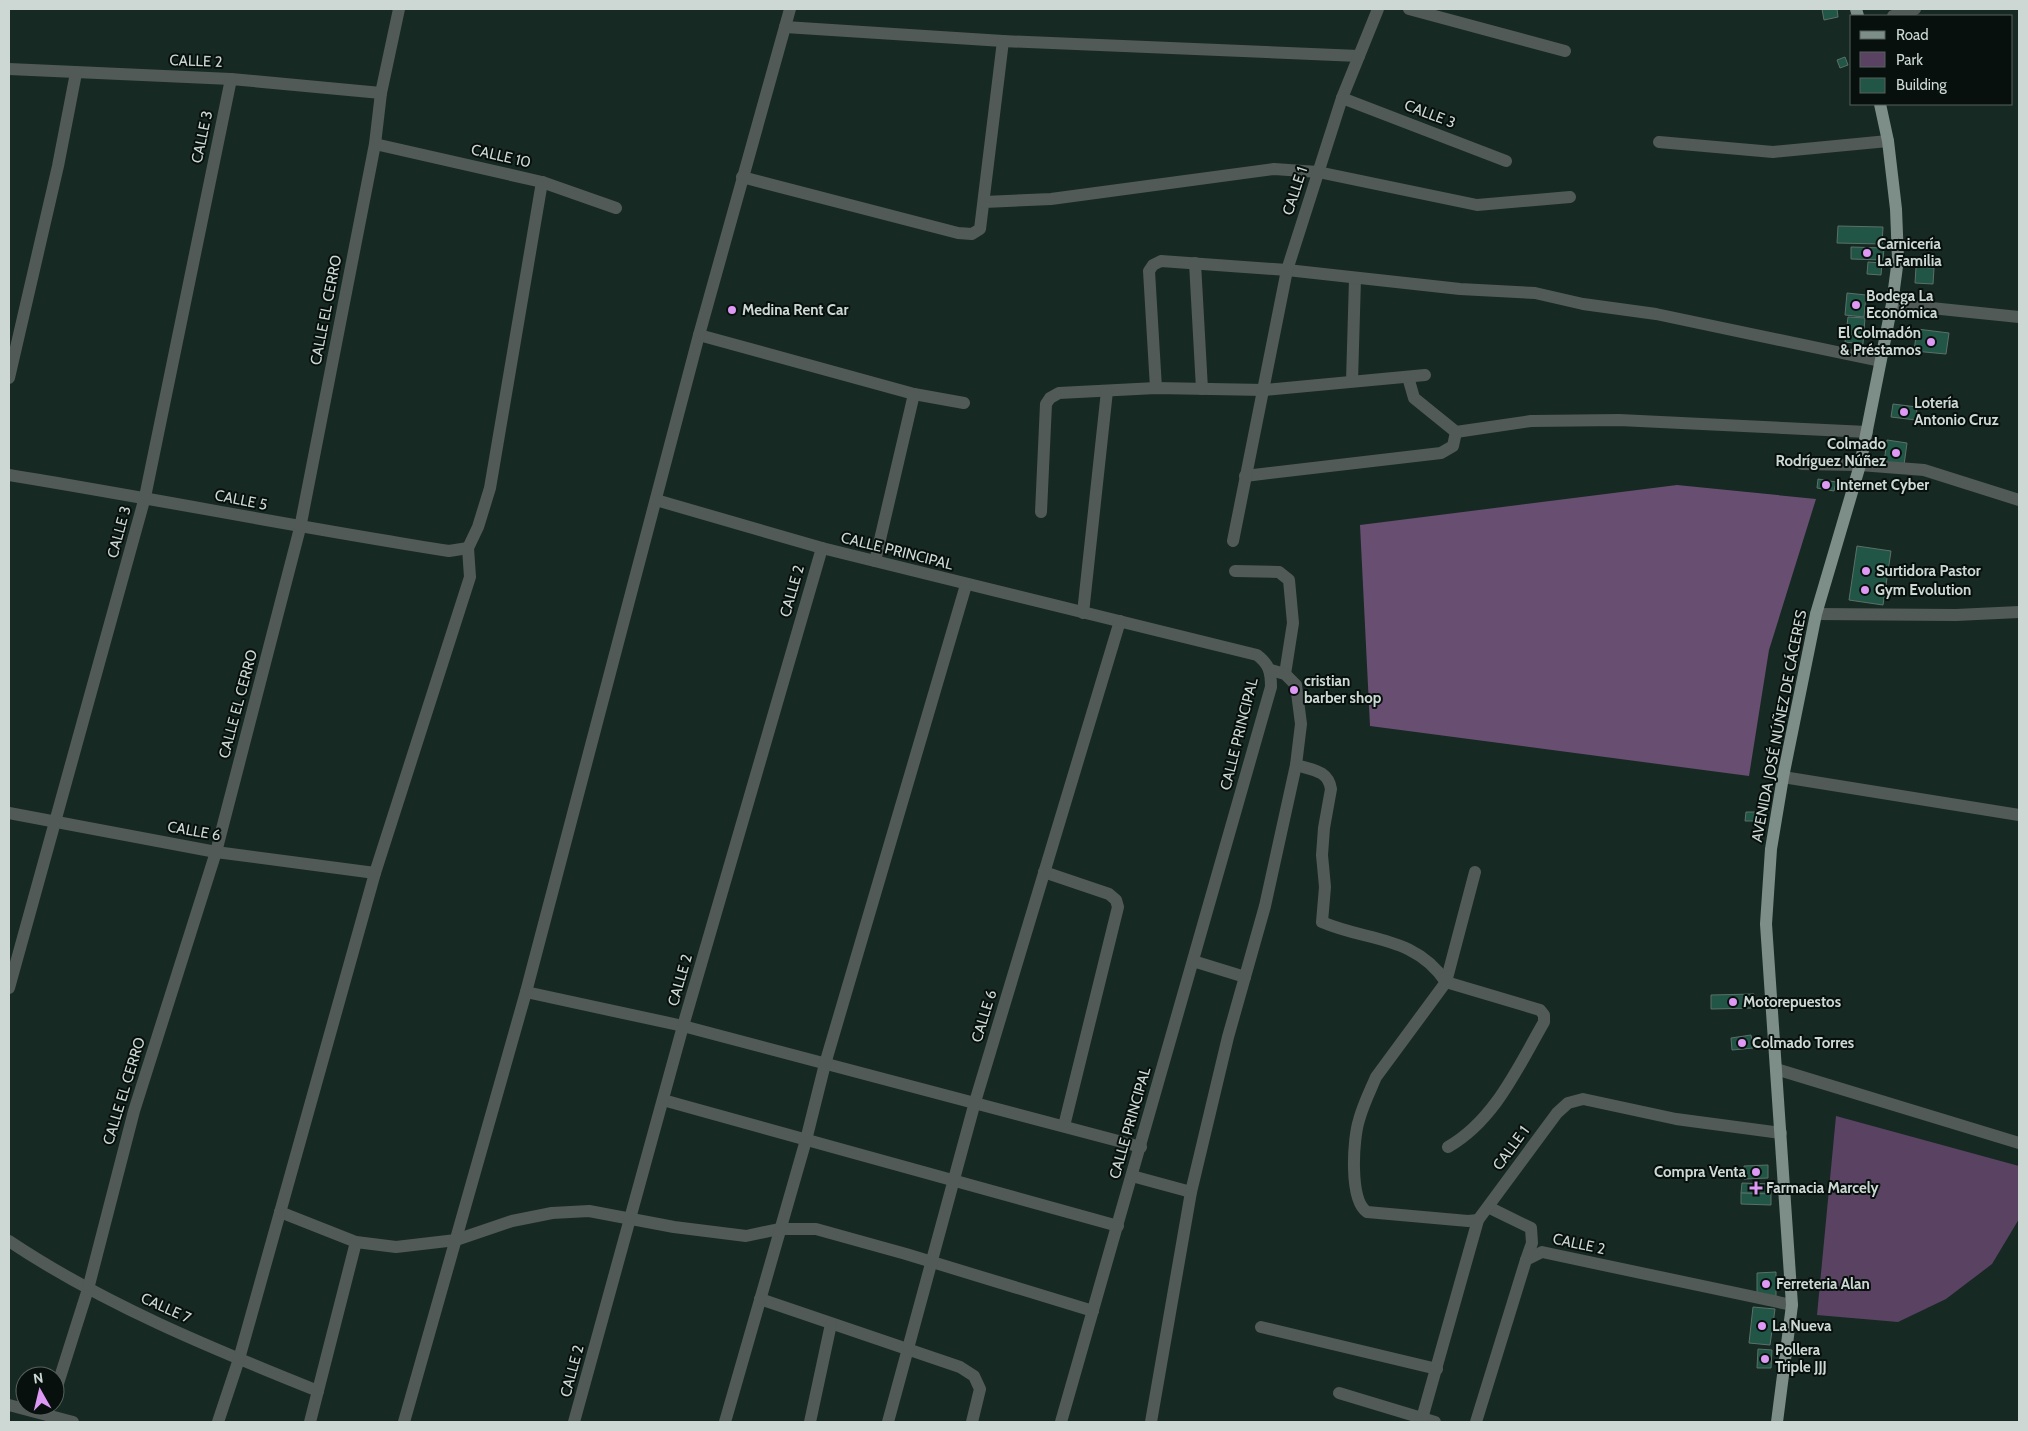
<svg xmlns="http://www.w3.org/2000/svg" width="2028" height="1431" viewBox="0 0 2028 1431" font-family="Cabin,sans-serif">
<style>
.green{fill:#5a4262}
.forest{fill:#684e71}
.building{fill:#215545;stroke:#5b7068}
.lines{fill:none;stroke-linecap:round;stroke-linejoin:round}
.minor{stroke:#515a56;stroke-width:12}
.major{stroke:#7c8e87;stroke-width:12}
.poi-dot{fill:#dd99f4;stroke:#08100d;stroke-width:2}
.labels{text-anchor:middle;dominant-baseline:central;stroke-width:4;stroke-linejoin:round;paint-order:stroke}
.street-label{font-size:15px;fill:#cdd8d4;stroke:#08100d}
.poi-label{font-size:15px;font-weight:bold;fill:#cdd8d4;stroke:#08100d;text-anchor:start}
</style>
<rect width="100%" height="100%" fill="#172923"/>
<!-- green -->
<path class="green" d="M1836,1116l183,50v53l-27,45 -46,35 -48,23 -81,-7z"/>
<!-- forest -->
<path class="forest" d="M1677,485l139,14 -47,151 -20,126 -379,-50 -10,-201z"/>
<!-- building -->
<g class="building">
<path d="M1822,9h15l1,8 -14,3z"/>
<path d="M1845,57l3,8 -8,3 -3,-8z"/>
<path d="M1838,226l45,1 -1,17 -45,-1z"/>
<path d="M1851,247l33,1 -1,12 -32,-1z"/>
<path d="M1868,262l14,1 -1,12 -14,-1z"/>
<path d="M1916,267l18,1 -1,16 -18,-1z"/>
<path d="M1847,293l19,2 -2,22 -19,-2z"/>
<path d="M1848,317l17,1 -2,26 -18,-2z"/>
<path d="M1917,329l32,4 -3,21 -32,-3z"/>
<path d="M1893,404l24,3 -1,13 -25,-3z"/>
<path d="M1887,440l20,3 -3,22 -20,-2z"/>
<path d="M1818,479l18,3 -2,9 -17,-3z"/>
<path d="M1857,546l34,5 -8,54 -34,-5z"/>
<path d="M1746,812h9v9h-10z"/>
<path d="M1754,994v14l-43,1v-14z"/>
<path d="M1751,1035l2,13 -21,2 -1,-12z"/>
<path d="M1768,1165v13l-24,1v-13z"/>
<path d="M1742,1183l29,1v10l-30,-1z"/>
<path d="M1741,1193l30,1v11l-30,-1z"/>
<path d="M1776,1272v24h-19v-23z"/>
<path d="M1753,1307l22,2 -5,36 -21,-2z"/>
<path d="M1758,1349l14,1 -1,18h-14z"/>
</g>
<g class="lines">
<!-- minor -->
<g class="minor">
<path d="M1409,9l156,42"/>
<path d="M1893,16l22,-7"/>
<path d="M785,27l218,14 356,15"/>
<path d="M9,69l222,10 150,14"/>
<path d="M1342,98l164,63"/>
<path d="M1659,142l114,10 115,-11"/>
<path d="M375,144l167,38 74,26"/>
<path d="M742,177l216,56 14,1 8,-5 23,-188"/>
<path d="M984,202l67,-3 223,-30 44,3 159,33 93,-8"/>
<path d="M1195,263l7,126"/>
<path d="M1892,304l127,13"/>
<path d="M699,335l215,59 50,9"/>
<path d="M1408,377l6,21 42,34 75,-11 88,-1 248,12"/>
<path d="M9,378l49,-212 18,-93"/>
<path d="M1352,381l3,-102"/>
<path d="M1156,388l-7,-117 4,-6 8,-4 126,9 173,19 75,4 48,11 73,10 224,47"/>
<path d="M1802,464l58,1 64,5 95,30"/>
<path d="M9,475c147,24 293,53 440,76l19,-3"/>
<path d="M1245,476l196,-23 12,-7 3,-14"/>
<path d="M656,500l166,48 435,107c12,9 14,17 14,32l-210,735"/>
<path d="M1041,512l5,-108 4,-6 9,-5 97,-5 109,2 160,-15"/>
<path d="M1233,541l54,-271 55,-172 36,-89"/>
<path d="M875,561l39,-167"/>
<path d="M1235,571l44,1 10,8 4,43 -8,51"/>
<path d="M1083,613l24,-222"/>
<path d="M1816,614l140,1 63,-3"/>
<path d="M1296,765c16,5 32,5 35,24l-7,39 -2,27 3,32 -3,35c46,20 92,13 124,60l-70,95c-6,14 -13,28 -17,43 -6,19 -10,80 8,92l101,9 10,-1"/>
<path d="M1783,777l236,38"/>
<path d="M9,813l207,39 159,21"/>
<path d="M1044,872l65,22 7,6 2,7 -54,219"/>
<path d="M1193,961l52,16"/>
<path d="M9,988l136,-491 86,-418"/>
<path d="M526,992l157,34 458,121"/>
<path d="M1776,1069l243,74"/>
<path d="M663,1100l455,126"/>
<path d="M1448,1147c47,-27 70,-80 96,-125v-7l-4,-5 -94,-28 29,-110"/>
<path d="M1132,1176l59,16"/>
<path d="M1488,1207l43,21 1,15 -6,17"/>
<path d="M280,1212l76,30 40,5 60,-7 56,-19 40,-8 37,-2 85,16 72,9 33,-7h37l90,25 187,57"/>
<path d="M9,1241c94,63 204,108 309,150"/>
<path d="M760,1299l200,68 14,9 6,13 -8,33"/>
<path d="M1261,1327l176,42"/>
<path d="M55,1393l33,-104 46,-178 82,-259 84,-324 75,-384 6,-51 18,-84"/>
<path d="M1339,1393l96,29"/>
<path d="M9,1405l64,17"/>
<path d="M218,1422l21,-63 136,-486 95,-296 -2,-29 10,-21 12,-39 52,-306"/>
<path d="M310,1422l46,-180"/>
<path d="M404,1422l122,-430 173,-657 91,-326"/>
<path d="M574,1422l109,-396 139,-478"/>
<path d="M725,1422l81,-282 19,-76 141,-479"/>
<path d="M810,1422l21,-98"/>
<path d="M888,1422l87,-320 145,-481"/>
<path d="M1151,1422l40,-230 37,-155 37,-131 31,-141 5,-41 -5,-39 -11,-11 -14,-4"/>
<path d="M1421,1422l57,-202 79,-107 11,-10 15,-4 93,20 105,14"/>
<path d="M1476,1422l50,-162 16,-8 250,53"/>
</g>
<!-- major -->
<g class="major">
<path d="M1856,9l2,7"/>
<path d="M1777,1422l15,-117 -26,-381 5,-75 12,-72 33,-163 44,-149 32,-161 6,-45 -2,-50 -8,-68 -8,-37"/>
</g>
</g>
<!-- markers -->
<g class="poi-dot">
<circle cx="1867" cy="253" r="5"/>
<circle cx="1856" cy="305" r="5"/>
<circle cx="732" cy="310" r="5"/>
<circle cx="1931" cy="342" r="5"/>
<circle cx="1904" cy="412" r="5"/>
<circle cx="1896" cy="453" r="5"/>
<circle cx="1826" cy="485" r="5"/>
<circle cx="1866" cy="571" r="5"/>
<circle cx="1865" cy="590" r="5"/>
<circle cx="1294" cy="690" r="5"/>
<circle cx="1733" cy="1002" r="5"/>
<circle cx="1742" cy="1043" r="5"/>
<circle cx="1756" cy="1172" r="5"/>
<path d="M1753.5 1180.5h5v5h5v5h-5v5h-5v-5h-5v-5h5z"/>
<circle cx="1766" cy="1284" r="5"/>
<circle cx="1762" cy="1326" r="5"/>
<circle cx="1765" cy="1359" r="5"/>
</g>
<g class="labels">
<!-- street labels -->
<g class="street-label">
<text transform="translate(196 61) rotate(2)">CALLE 2</text>
<text transform="translate(1430 114) rotate(21)">CALLE 3</text>
<text transform="translate(202 137) rotate(-78)">CALLE 3</text>
<text transform="translate(501 156) rotate(13)">CALLE 10</text>
<text transform="translate(1295 191) rotate(-72)">CALLE 1</text>
<text transform="translate(326 310) rotate(-79)">CALLE EL CERRO</text>
<text transform="translate(241 500) rotate(11)">CALLE 5</text>
<text transform="translate(119 532) rotate(-75)">CALLE 3</text>
<text transform="translate(897 551) rotate(14)">CALLE PRINCIPAL</text>
<text transform="translate(792 591) rotate(-74)">CALLE 2</text>
<text transform="translate(238 704) rotate(-75)">CALLE EL CERRO</text>
<text transform="translate(1779 726) rotate(-79)">AVENIDA JOSÉ NÚÑEZ DE CÁCERES</text>
<text transform="translate(1239 734) rotate(-76)">CALLE PRINCIPAL</text>
<text transform="translate(194 831) rotate(10)">CALLE 6</text>
<text transform="translate(680 980) rotate(-74)">CALLE 2</text>
<text transform="translate(984 1016) rotate(-73)">CALLE 6</text>
<text transform="translate(124 1091) rotate(-73)">CALLE EL CERRO</text>
<text transform="translate(1130 1123) rotate(-74)">CALLE PRINCIPAL</text>
<text transform="translate(1511 1148) rotate(-54)">CALLE 1</text>
<text transform="translate(1579 1244) rotate(12)">CALLE 2</text>
<text transform="translate(166 1308) rotate(24)">CALLE 7</text>
<text transform="translate(572 1371) rotate(-75)">CALLE 2</text>
</g>
<!-- poi labels -->
<g class="poi-label">
<text x="1877" y="244">Carnicería<tspan x="1877" dy="17">La Familia</tspan></text>
<text x="1866" y="296">Bodega La<tspan x="1866" dy="17">Económica</tspan></text>
<text x="742" y="310">Medina Rent Car</text>
<text x="1921" y="333" text-anchor="end">El Colmadón<tspan x="1921" dy="17">&amp; Préstamos</tspan></text>
<text x="1914" y="403">Lotería<tspan x="1914" dy="17">Antonio Cruz</tspan></text>
<text x="1886" y="444" text-anchor="end">Colmado<tspan x="1886" dy="17">Rodríguez Núñez</tspan></text>
<text x="1836" y="485">Internet Cyber</text>
<text x="1876" y="571">Surtidora Pastor</text>
<text x="1875" y="590">Gym Evolution</text>
<text x="1304" y="681">cristian<tspan x="1304" dy="17">barber shop</tspan></text>
<text x="1743" y="1002">Motorepuestos</text>
<text x="1752" y="1043">Colmado Torres</text>
<text x="1746" y="1172" text-anchor="end">Compra Venta</text>
<text x="1766" y="1188">Farmacia Marcely</text>
<text x="1776" y="1284">Ferreteria Alan</text>
<text x="1772" y="1326">La Nueva</text>
<text x="1775" y="1350">Pollera<tspan x="1775" dy="17">Triple JJJ</tspan></text>
</g>
</g>
<!-- border -->
<rect width="2028" height="1431" fill="none" stroke="#cdd8d4" stroke-width="20"/>
<!-- legend -->
<rect x="1850" y="15" width="162" height="90" fill="#08100d" stroke="#57605d"/>
<rect x="1860" y="31" width="25" height="8" fill="#7c8e87" stroke="#57605d"/>
<text x="1896" y="40" font-size="15" fill="#cdd8d4">Road</text>
<rect x="1860" y="52" width="25" height="15" fill="#5a4262" stroke="#57605d"/>
<text x="1896" y="65" font-size="15" fill="#cdd8d4">Park</text>
<rect x="1860" y="78" width="25" height="15" fill="#215545" stroke="#57605d"/>
<text x="1896" y="90" font-size="15" fill="#cdd8d4">Building</text>
<!-- north arrow -->
<g transform="translate(40 1391) rotate(352)"><circle r="24" fill="#08100d" stroke="#57605d"/>
<path d="M0-4L9 19L0 12L-9 19Z" fill="#dd99f4"/>
<text y="-8" font-size="14" font-weight="bold" text-anchor="middle" fill="#cdd8d4">N</text>
</g>
</svg>
